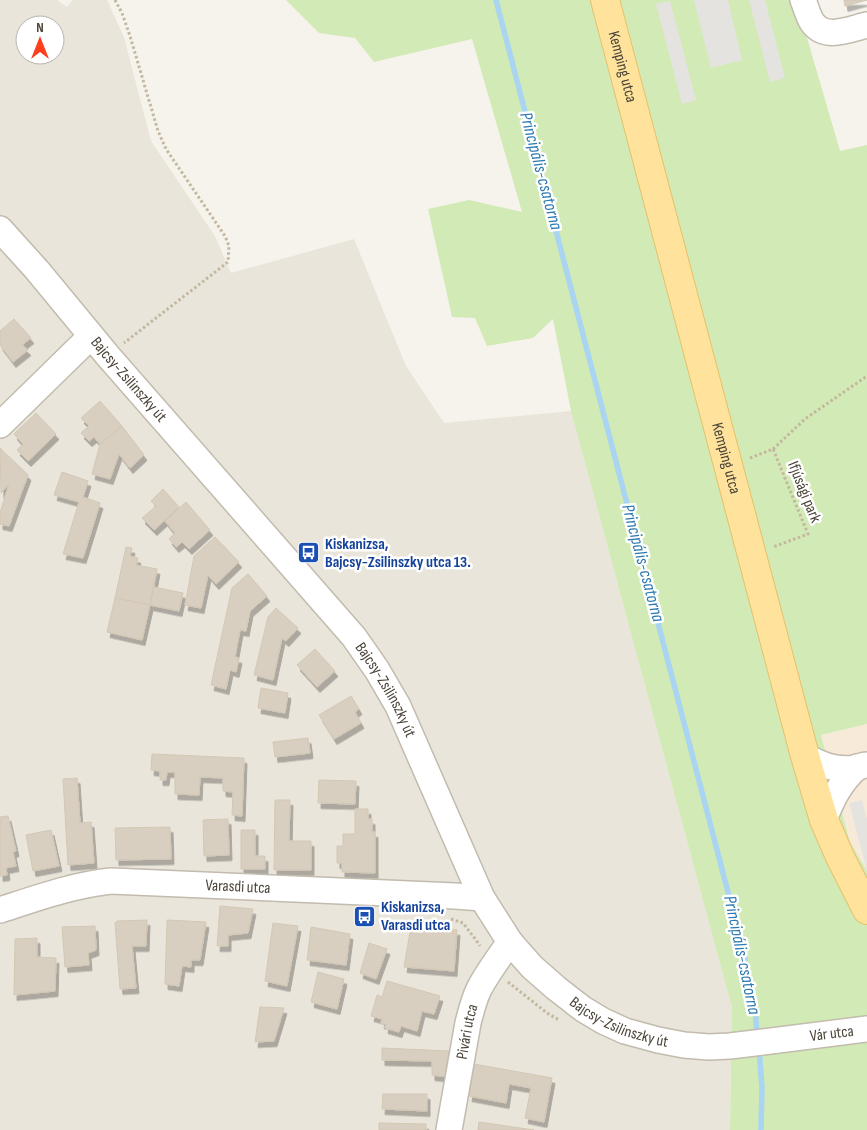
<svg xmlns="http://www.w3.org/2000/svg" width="867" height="1130" viewBox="0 0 867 1130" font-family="'Sofia Sans Condensed',sans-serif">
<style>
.residential{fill:#eae5da;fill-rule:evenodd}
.commercial{fill:#f7ead8}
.green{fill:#d2eab5}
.parking{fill:#e5e3e0}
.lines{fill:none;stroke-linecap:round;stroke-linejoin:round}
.stream{stroke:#a9d4f2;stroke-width:5.5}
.building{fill:#d8cfc1;stroke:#d3c7b4;filter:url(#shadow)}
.minor-casing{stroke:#c2bbae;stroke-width:28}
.major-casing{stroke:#e6c16a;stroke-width:30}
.path{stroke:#c4b79f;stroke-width:3;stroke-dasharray:2.5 2.5;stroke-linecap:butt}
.minor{stroke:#fff;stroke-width:25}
.major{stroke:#ffe39c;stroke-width:28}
.labels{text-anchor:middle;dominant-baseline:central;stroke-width:5;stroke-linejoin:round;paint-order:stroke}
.street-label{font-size:16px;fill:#4b4439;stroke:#fff}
.transit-label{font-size:16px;font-weight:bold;fill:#164399;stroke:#fff;text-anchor:start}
.water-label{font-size:18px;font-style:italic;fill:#2e7ab2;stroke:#fff}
</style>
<defs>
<filter id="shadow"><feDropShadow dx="3" dy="5.5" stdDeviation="0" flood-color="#0004"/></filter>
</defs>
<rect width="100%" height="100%" fill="#f6f3ec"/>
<!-- residential -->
<path class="residential" d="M0,0h57l10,7 6,-7h34l17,37 27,104 64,95 16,37 123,-34 52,127 38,57 127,-12 161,597 -2,122h-730zM25,25h30v30h-30z"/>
<!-- commercial -->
<path class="commercial" d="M867,724v147l-17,-29 -29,-107z"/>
<!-- green -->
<path class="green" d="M286,0h510l44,151 27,-6v579l-46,11 29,107 17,29v259h-137l2,-122 -161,-597 -18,-92 -20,19 -46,8 -12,-28 -23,-1 -24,-108 41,-9 53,12 -50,-173 -98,23 -19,-24 -36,-5z"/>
<!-- parking -->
<g class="parking">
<path d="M694,0h34l14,60 -31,8z"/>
<path d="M749,0h16l20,78 -15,4z"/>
<path d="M670,1l26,99 -14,4 -26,-100z"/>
<path d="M862,800l5,19v52l-18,-68z"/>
</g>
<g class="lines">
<!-- stream -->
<g class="stream">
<path d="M496,0l246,946 13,60 2,31"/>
<path d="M759,1049l3,38 -1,43"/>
</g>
</g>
<!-- building -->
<g class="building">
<path d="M844,0h23l-22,6z"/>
<path d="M14,319l17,19 -9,7 6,5 -15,12 -13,-17v-14z"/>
<path d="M100,401l22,25 -22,18 -6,-7 -5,4 -8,-8 8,-7 -8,-8z"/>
<path d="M36,413l20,21 -28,27 -11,-11 6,-6 -9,-10z"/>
<path d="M122,426l22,29 -14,13 -11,-14 -9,25 -18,-5 8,-30z"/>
<path d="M0,448l28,27 -19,51 -9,-2v-11l9,-29 -8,9z"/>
<path d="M62,472l26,9 -5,16 17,6 -17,55 -20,-4 16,-52 -25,-7z"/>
<path d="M163,489l16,18 -25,23 -12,-12 14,-12 -5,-5z"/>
<path d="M186,502l24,28 -21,19 -7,-7 -6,5 -7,-8 6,-6 -10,-12z"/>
<path d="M215,537l24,25 -23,22 -8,-9 -7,33 -16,-3 9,-49z"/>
<path d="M126,547l6,1 -2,8 8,2 -2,7 21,4 -7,36 -35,-7z"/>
<path d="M248,574l19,22 -17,15 -4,20 -6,-1 -5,27 4,1 -3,14 -6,-2 -4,19 -15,-4 21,-97z"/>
<path d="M154,587l29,6 -4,18 -29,-6z"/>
<path d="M115,598l35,7 -8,35 -35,-8z"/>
<path d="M276,608l22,20 -12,13 -4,-3 -9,42 -19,-5 14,-58z"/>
<path d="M315,649l20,22 -18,16 -20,-22z"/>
<path d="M261,688l27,5 -3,20 -27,-5z"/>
<path d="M351,696l8,13 -4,3 6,11 -27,16 -15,-24z"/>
<path d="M308,738l2,15 -35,4 -2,-15z"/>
<path d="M152,754l92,4 -2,58 -10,-1 1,-23 -10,-1v-13l-23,-1 -1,18 -24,-1v-22h-8l-1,8h-6v-9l-9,-1z"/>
<path d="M77,778l3,45 11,-1 3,41 -26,2 -5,-86z"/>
<path d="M319,780l37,1 -1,23 -37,-1z"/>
<path d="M275,800h15l-1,41h22v29h-37z"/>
<path d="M355,809h13v10h4v13h3v41l-33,-1v-9h-5v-17h6v-12h12z"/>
<path d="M8,816l8,35 -3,1 3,14 -10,2 1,7 -7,1v-59z"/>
<path d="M228,819l1,36 -25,1 -1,-36z"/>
<path d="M170,827l1,32 -55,1 -1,-32z"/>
<path d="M51,830l8,36 -26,5 -7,-36z"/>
<path d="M241,830h14v26h10v13h-24z"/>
<path d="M220,906l33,3 -5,24 -20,2v11h-11z"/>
<path d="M147,920l-1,26h-14l4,42 -16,1 -5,-66 2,-2z"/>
<path d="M167,920l39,2 -6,38h-9v7l-9,-1 -3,20 -14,-2z"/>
<path d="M273,923l25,3 -11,60 -22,-5z"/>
<path d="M95,926l1,24 -8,3 1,12 -24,2 -3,-40z"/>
<path d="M411,926l46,4 -3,41 -50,-4z"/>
<path d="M311,927l39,7 -4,31 -39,-5z"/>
<path d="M37,938v19l19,1 -1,33 -41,4 1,-56z"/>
<path d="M369,943l18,6 -11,30 -16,-6z"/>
<path d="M318,972l26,7 -7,30 -26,-7z"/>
<path d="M387,981l53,15 -6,18 -12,-3 -5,20 -16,-5 -2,6 -14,-4 1,-4 -5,-1 1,-4 -11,-3 6,-21 5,2z"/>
<path d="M260,1007l24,1 -10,33 -19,1z"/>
<path d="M382,1048l68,3 -2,26 -16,-2v-14l-50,-1z"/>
<path d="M474,1064l78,14 -8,44 -19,-4 6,-30 -22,-4 -3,19 -37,-7z"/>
<path d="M383,1094h44v17l-45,-2z"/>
<path d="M479,1122l55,8h-56z"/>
<path d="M379,1123l47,1v6h-47z"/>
</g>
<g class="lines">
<defs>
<g id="minor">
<path d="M803,0c3,7 5,16 9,22 13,19 38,7 55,3"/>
<path id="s1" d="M0,229l37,41 71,86 246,281 23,33 21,36 84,192 28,44 22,25 24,21 27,21 20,12 22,10 33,9 26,5 25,2 21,-1 137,-17"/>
<path d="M0,425l91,-89"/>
<path d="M805,756c16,9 31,15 50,12 4,-1 8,-3 12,-3"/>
<path d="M824,820c8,-21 16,-37 33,-53"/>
<path id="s2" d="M0,910c37,-12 73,-25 111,-29l344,15 27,2"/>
<path id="s3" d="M449,1130l19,-107c3,-12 6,-24 11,-34 9,-17 20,-32 31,-47"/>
</g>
<g id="major">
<path id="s4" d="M605,0l200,756 19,64 16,37 27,53"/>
</g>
</defs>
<!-- minor casing -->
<use href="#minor" class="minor-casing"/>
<!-- major casing -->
<use href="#major" class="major-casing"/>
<!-- path -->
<g class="path">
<path d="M115,0l7,13 8,23 28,95 8,18 59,87 4,10 -1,16 -104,81"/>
<path d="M773,449l32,-30 62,-43"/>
<path d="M750,458l23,-9 35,85 -35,13"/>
<path d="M451,919l12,4 13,17 4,6"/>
<path d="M508,982l39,31 12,7"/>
</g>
<!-- minor -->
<use href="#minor" class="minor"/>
<!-- major -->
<use href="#major" class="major"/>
</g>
<!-- icons -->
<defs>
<symbol id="bus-square" viewBox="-11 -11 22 22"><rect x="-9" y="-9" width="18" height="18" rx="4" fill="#1a4fb4" stroke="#fff"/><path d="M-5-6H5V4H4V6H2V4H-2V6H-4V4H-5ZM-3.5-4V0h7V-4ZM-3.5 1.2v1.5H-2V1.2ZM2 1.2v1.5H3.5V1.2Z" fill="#fff"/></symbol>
</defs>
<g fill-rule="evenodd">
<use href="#bus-square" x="296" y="540" width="25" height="25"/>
<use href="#bus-square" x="352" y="904" width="25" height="25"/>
</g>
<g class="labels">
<!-- street labels -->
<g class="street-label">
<text stroke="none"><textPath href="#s4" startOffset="69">Kemping utca</textPath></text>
<text stroke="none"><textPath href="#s1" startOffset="198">Bajcsy-Zsilinszky út</textPath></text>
<text stroke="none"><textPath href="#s4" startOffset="474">Kemping utca</textPath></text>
<text transform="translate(804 492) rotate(68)">Ifjúsági park</text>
<text stroke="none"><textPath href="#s1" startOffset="602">Bajcsy-Zsilinszky út</textPath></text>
<text stroke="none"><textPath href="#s2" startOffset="242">Varasdi utca</textPath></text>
<text stroke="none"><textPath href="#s1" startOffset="1022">Bajcsy-Zsilinszky út</textPath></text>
<text stroke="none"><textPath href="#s3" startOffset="100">Pivári utca</textPath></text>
<text stroke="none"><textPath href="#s1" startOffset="1240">Vár utca</textPath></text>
</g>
<!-- transit labels -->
<g class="transit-label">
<text x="325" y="544">Kiskanizsa,<tspan x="325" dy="18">Bajcsy-Zsilinszky utca 13.</tspan></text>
<text x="381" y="907">Kiskanizsa,<tspan x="381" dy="18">Varasdi utca</tspan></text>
</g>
<!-- water labels -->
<g class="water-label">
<text transform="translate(541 171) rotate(75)">Principális-csatorna</text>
<text transform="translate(643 563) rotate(75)">Principális-csatorna</text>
<text transform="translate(742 955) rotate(78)">Principális-csatorna</text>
</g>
</g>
<!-- north arrow -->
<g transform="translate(40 40)"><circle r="24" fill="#ffffff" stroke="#b7b4b0"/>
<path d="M0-4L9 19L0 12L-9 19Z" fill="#fc3f1d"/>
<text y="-8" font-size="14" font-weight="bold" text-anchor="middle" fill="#4b4439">N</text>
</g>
</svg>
